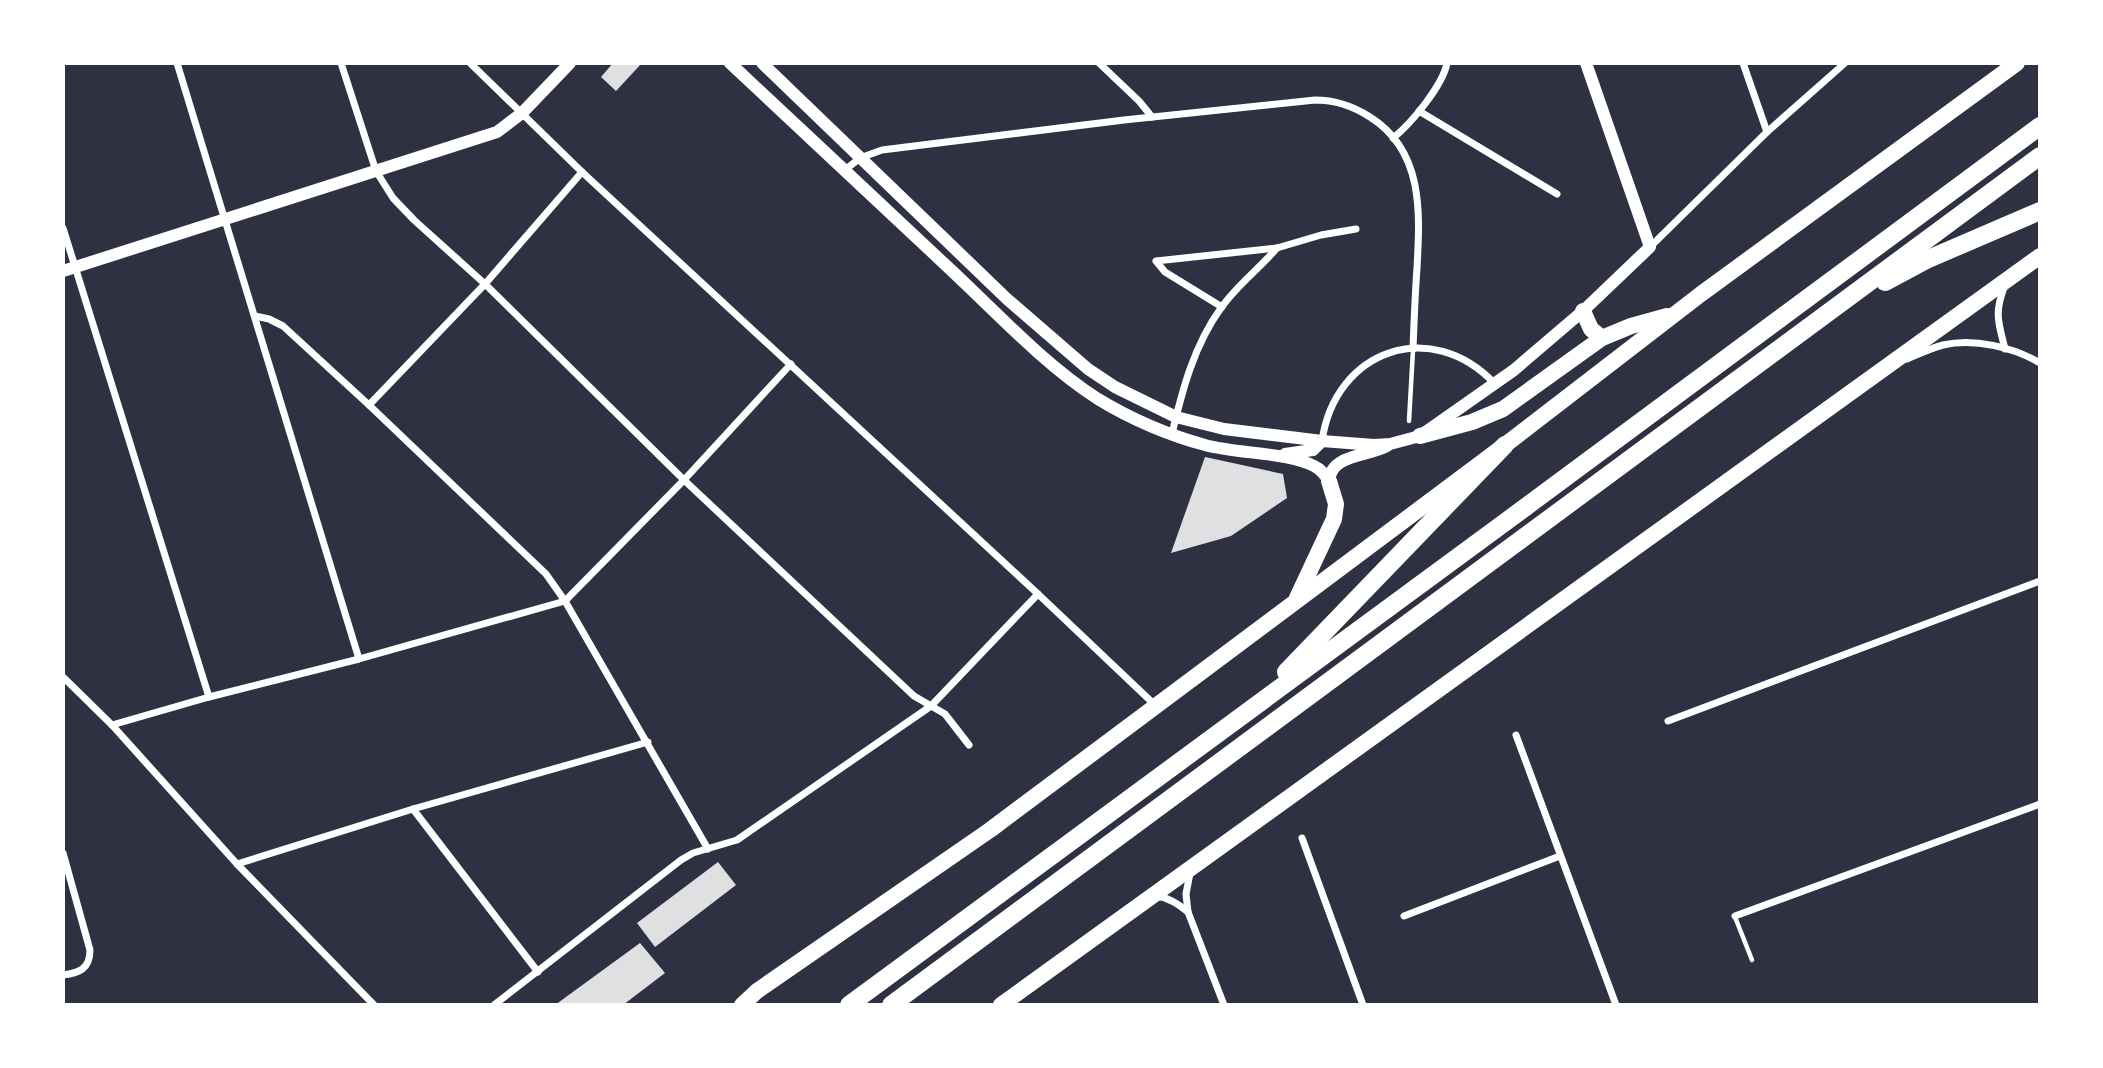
<svg xmlns="http://www.w3.org/2000/svg" width="2103" height="1068" viewBox="0 0 2103 1068" font-family="'Nunito Sans',sans-serif">
<style>
.building{fill:#e0e0e3}
.lines{fill:none;stroke-linecap:round;stroke-linejoin:round}
.service{stroke:#fff;stroke-width:4.5}
.minor{stroke:#fff;stroke-width:7}
.tertiary{stroke:#fff;stroke-width:12}
.trunk{stroke:#fff;stroke-width:16}
.motorway{stroke:#fff;stroke-width:18}
</style>
<rect width="100%" height="100%" fill="#2d3142"/>
<!-- building -->
<g class="building">
<path d="M613,63h29l-26,28 -15,-14z"/>
<path d="M1205,457l78,17 4,24 -56,38 -60,17z"/>
<path d="M718,862l18,23 -81,62 -18,-24z"/>
<path d="M640,943l25,30 -42,32h-68z"/>
</g>
<g class="lines">
<!-- service -->
<g class="service">
<path d="M1409,421l4,-71"/>
<path d="M1735,917l17,43"/>
</g>
<!-- minor -->
<g class="minor">
<path d="M177,63l182,596"/>
<path d="M341,63l35,108 17,27 21,22 71,64 199,196 230,216 31,18 24,31"/>
<path d="M470,63l112,109 456,422 117,111"/>
<path d="M1099,63l40,38 13,16"/>
<path d="M1743,63l24,69"/>
<path d="M1419,111l138,83"/>
<path d="M1393,138c18,-14 50,-53 54,-75"/>
<path d="M845,170l15,-12 22,-8 242,-30 191,-20c20,0 38,6 55,17 54,34 50,96 47,151 -2,27 -3,54 -4,81"/>
<path d="M63,228l146,469"/>
<path d="M1650,247l117,-115 78,-69"/>
<path d="M1222,307l-57,-35 -9,-11 121,-13 44,-13 35,-6"/>
<path d="M255,316l14,3 14,7 86,79 177,169 19,27 143,248"/>
<path d="M2005,349c-7,-28 -11,-36 0,-64"/>
<path d="M1907,359c12,-5 24,-11 36,-14 31,-7 70,2 97,18"/>
<path d="M369,405l116,-121 97,-112"/>
<path d="M1172,434c10,-43 22,-89 49,-126 15,-22 38,-39 56,-60"/>
<path d="M1322,441c13,-91 109,-125 173,-57"/>
<path d="M63,677l49,48 125,139 137,141"/>
<path d="M1668,721l372,-140"/>
<path d="M112,725l97,-28 150,-38 206,-58 119,-121 107,-116"/>
<path d="M1516,735l100,270"/>
<path d="M413,809l125,163"/>
<path d="M1302,838l61,167"/>
<path d="M63,853l27,97c0,19 -11,23 -27,25"/>
<path d="M237,864l176,-55 235,-67"/>
<path d="M1190,873l-4,21 2,18 36,93"/>
<path d="M1155,896c13,1 23,8 33,16"/>
<path d="M1404,916l156,-60"/>
<path d="M1735,916l305,-112"/>
<path d="M494,1005l187,-145 12,-7 44,-13 194,-134 107,-112"/>
</g>
<!-- tertiary -->
<g class="tertiary">
<path d="M730,63c74,69 147,138 221,207 47,44 93,94 147,129 33,20 70,36 107,46 32,9 82,7 109,21 7,3 11,9 15,15"/>
<path d="M762,63l245,236 81,70 27,18 61,30 48,12 98,12 52,4 16,-1 30,-8 94,-66 69,-59 67,-64 -64,-184"/>
<path d="M63,271l434,-139 25,-19 48,-50"/>
<path d="M1285,454l28,-4 9,-9"/>
<path d="M1329,481c2,-27 38,-24 58,-35"/>
</g>
<!-- trunk -->
<g class="trunk">
<path d="M1583,311l8,18 11,9"/>
<path d="M1420,436l52,-14 31,-13 99,-71 29,-12 36,-10"/>
<path d="M1297,598l37,-79 2,-15 -7,-23"/>
<path d="M742,1005l15,-14 233,-161 515,-385 196,-151 316,-231"/>
<path d="M1001,1005l1039,-749"/>
</g>
<!-- motorway -->
<g class="motorway">
<path d="M1885,282l41,-22 114,-49"/>
<path d="M1286,672l219,-227"/>
<path d="M849,1005l655,-482 536,-397"/>
<path d="M891,1005l1149,-849"/>
</g>
</g>
<!-- border -->
<rect width="2103" height="1068" fill="none" stroke="#ffffff" stroke-width="130"/>
</svg>
